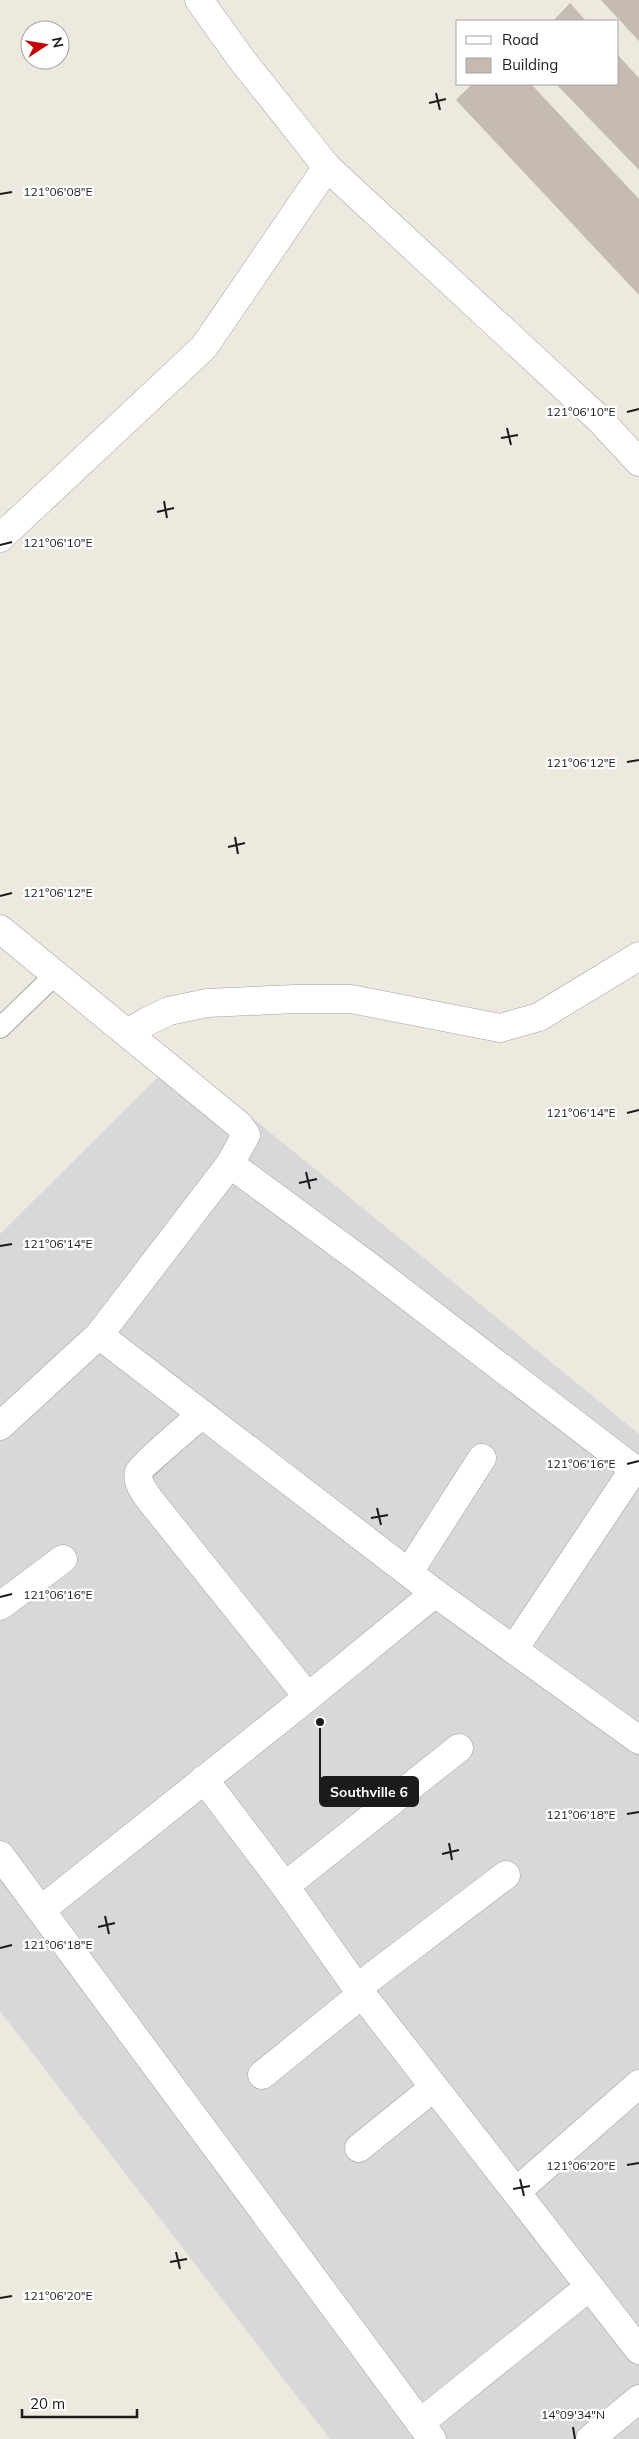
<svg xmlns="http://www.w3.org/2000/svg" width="639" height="2439" viewBox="0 0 639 2439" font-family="Mulish,sans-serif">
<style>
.residential{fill:#d9d8d8}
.building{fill:#c5bbb3}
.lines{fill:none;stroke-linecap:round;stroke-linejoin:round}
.service-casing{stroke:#a2a2a2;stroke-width:22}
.minor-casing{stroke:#a2a2a2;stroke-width:29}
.service{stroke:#fff;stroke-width:20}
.minor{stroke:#fff;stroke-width:28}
.ticks{fill:none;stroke:#1b1b1b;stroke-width:2}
.ticks-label{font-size:12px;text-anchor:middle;fill:#1b1b1b;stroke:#fff;stroke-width:4.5;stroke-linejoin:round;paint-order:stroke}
.leader{fill:none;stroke:#1b1b1b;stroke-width:2}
.callout-dot{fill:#1b1b1b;stroke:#fff;stroke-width:2}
.callout{fill:#1b1b1b;stroke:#1b1b1b;stroke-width:2}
.callout-label{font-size:14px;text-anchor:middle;font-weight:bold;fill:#fff}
</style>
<rect width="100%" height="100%" fill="#ede9df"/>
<!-- residential -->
<path class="residential" d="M178,1057l461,377v1005h-309l-330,-428v-777z"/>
<!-- building -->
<g class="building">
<path d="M601,0h38v41z"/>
<path d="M570,3l16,18h-33z"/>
<path d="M618,55l21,23v92l-83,-86h62z"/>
<path d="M472,84h59l108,115v96l-183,-195z"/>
</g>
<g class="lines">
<defs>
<path id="service" d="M0,1028l56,-54"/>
<g id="minor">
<path d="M199,0l43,60 85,107 272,252 40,43"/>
<path d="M0,538l204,-191 123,-180"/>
<path d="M0,929l239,196 7,10 -16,29 -131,171 -99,91"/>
<path d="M127,1033l19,-11 23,-11 38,-8 88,-4h56l149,29 39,-11 100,-61"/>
<path d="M230,1164l132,97 277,212"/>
<path d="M99,1335l336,258 204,147"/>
<path d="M202,1414c-10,9 -61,52 -63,58 -3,10 6,21 11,28l158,197"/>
<path d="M409,1572l73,-114"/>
<path d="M0,1606l63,-47"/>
<path d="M514,1649l120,-180"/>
<path d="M204,1779l81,107 72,102 282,362"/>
<path d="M0,1855l432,584"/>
<path d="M285,1886l174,-138"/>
<path d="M41,1910l267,-213 127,-104"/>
<path d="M357,1988l149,-113"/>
<path d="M262,2075l100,-81"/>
<path d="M359,2148l74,-60"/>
<path d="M517,2191l122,-107"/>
<path d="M420,2423l169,-136"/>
<path d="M590,2439l49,-40"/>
</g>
</defs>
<!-- service casing -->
<use href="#service" class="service-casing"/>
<!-- minor casing -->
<use href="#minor" class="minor-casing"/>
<!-- service -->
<use href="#service" class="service"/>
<!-- minor -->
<use href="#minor" class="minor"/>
</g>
<!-- ticks -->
<path class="ticks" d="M436,93l4,17M429,103l17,-4M0,194l12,-2M627,412l12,-3M507,428l4,17M501,438l17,-3M164,501l3,17M157,512l17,-4M0,545l12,-3M627,762l12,-2M235,837l3,17M228,847l17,-4M0,896l12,-3M627,1113l12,-3M306,1172l4,17M299,1183l18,-4M0,1246l12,-2M627,1464l12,-3M377,1508l4,17M371,1518l17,-3M0,1597l12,-3M627,1814l12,-2M449,1843l3,17M442,1854l17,-4M105,1916l4,18M98,1927l17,-4M0,1948l12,-3M627,2165l12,-2M520,2179l4,17M513,2189l17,-3M176,2252l4,17M170,2262l17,-3M0,2298l12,-2M573,2427l2,12"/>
<g class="ticks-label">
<text x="58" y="196">121°06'08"E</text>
<text x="581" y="416">121°06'10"E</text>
<text x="58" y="547">121°06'10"E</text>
<text x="581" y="767">121°06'12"E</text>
<text x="58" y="897">121°06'12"E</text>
<text x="581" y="1117">121°06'14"E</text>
<text x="58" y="1248">121°06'14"E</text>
<text x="581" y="1468">121°06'16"E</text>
<text x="58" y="1599">121°06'16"E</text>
<text x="581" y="1819">121°06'18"E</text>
<text x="58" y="1949">121°06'18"E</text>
<text x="581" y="2170">121°06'20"E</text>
<text x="58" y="2300">121°06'20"E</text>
<text x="573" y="2419">14°09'34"N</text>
</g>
<!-- callouts -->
<path class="leader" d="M320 1722L320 1792"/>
<circle class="callout-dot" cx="320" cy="1722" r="5"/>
<rect class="callout" x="320" y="1777" width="98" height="29" rx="5"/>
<g class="callout-label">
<text x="369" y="1797">Southville 6</text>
</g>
<!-- legend -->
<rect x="456" y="20" width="162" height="65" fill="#ffffff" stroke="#a4a4a4"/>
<rect x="466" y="36" width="25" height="8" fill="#ffffff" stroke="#a4a4a4"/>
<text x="502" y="45" font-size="15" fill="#1b1b1b">Road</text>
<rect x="466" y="58" width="25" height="15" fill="#c5bbb3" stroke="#a4a4a4"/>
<text x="502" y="70" font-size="15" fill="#1b1b1b">Building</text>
<!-- north arrow -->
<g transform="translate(45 45) rotate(78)"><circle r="24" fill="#ffffff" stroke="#a4a4a4"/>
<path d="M0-4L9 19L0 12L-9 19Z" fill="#c60100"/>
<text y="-8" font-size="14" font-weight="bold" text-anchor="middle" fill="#1b1b1b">N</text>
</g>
<!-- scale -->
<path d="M22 2409v8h115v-8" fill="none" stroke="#1b1b1b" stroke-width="2.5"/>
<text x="30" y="2409" font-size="15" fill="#1b1b1b" stroke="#ffffff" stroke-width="4" paint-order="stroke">20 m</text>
</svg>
